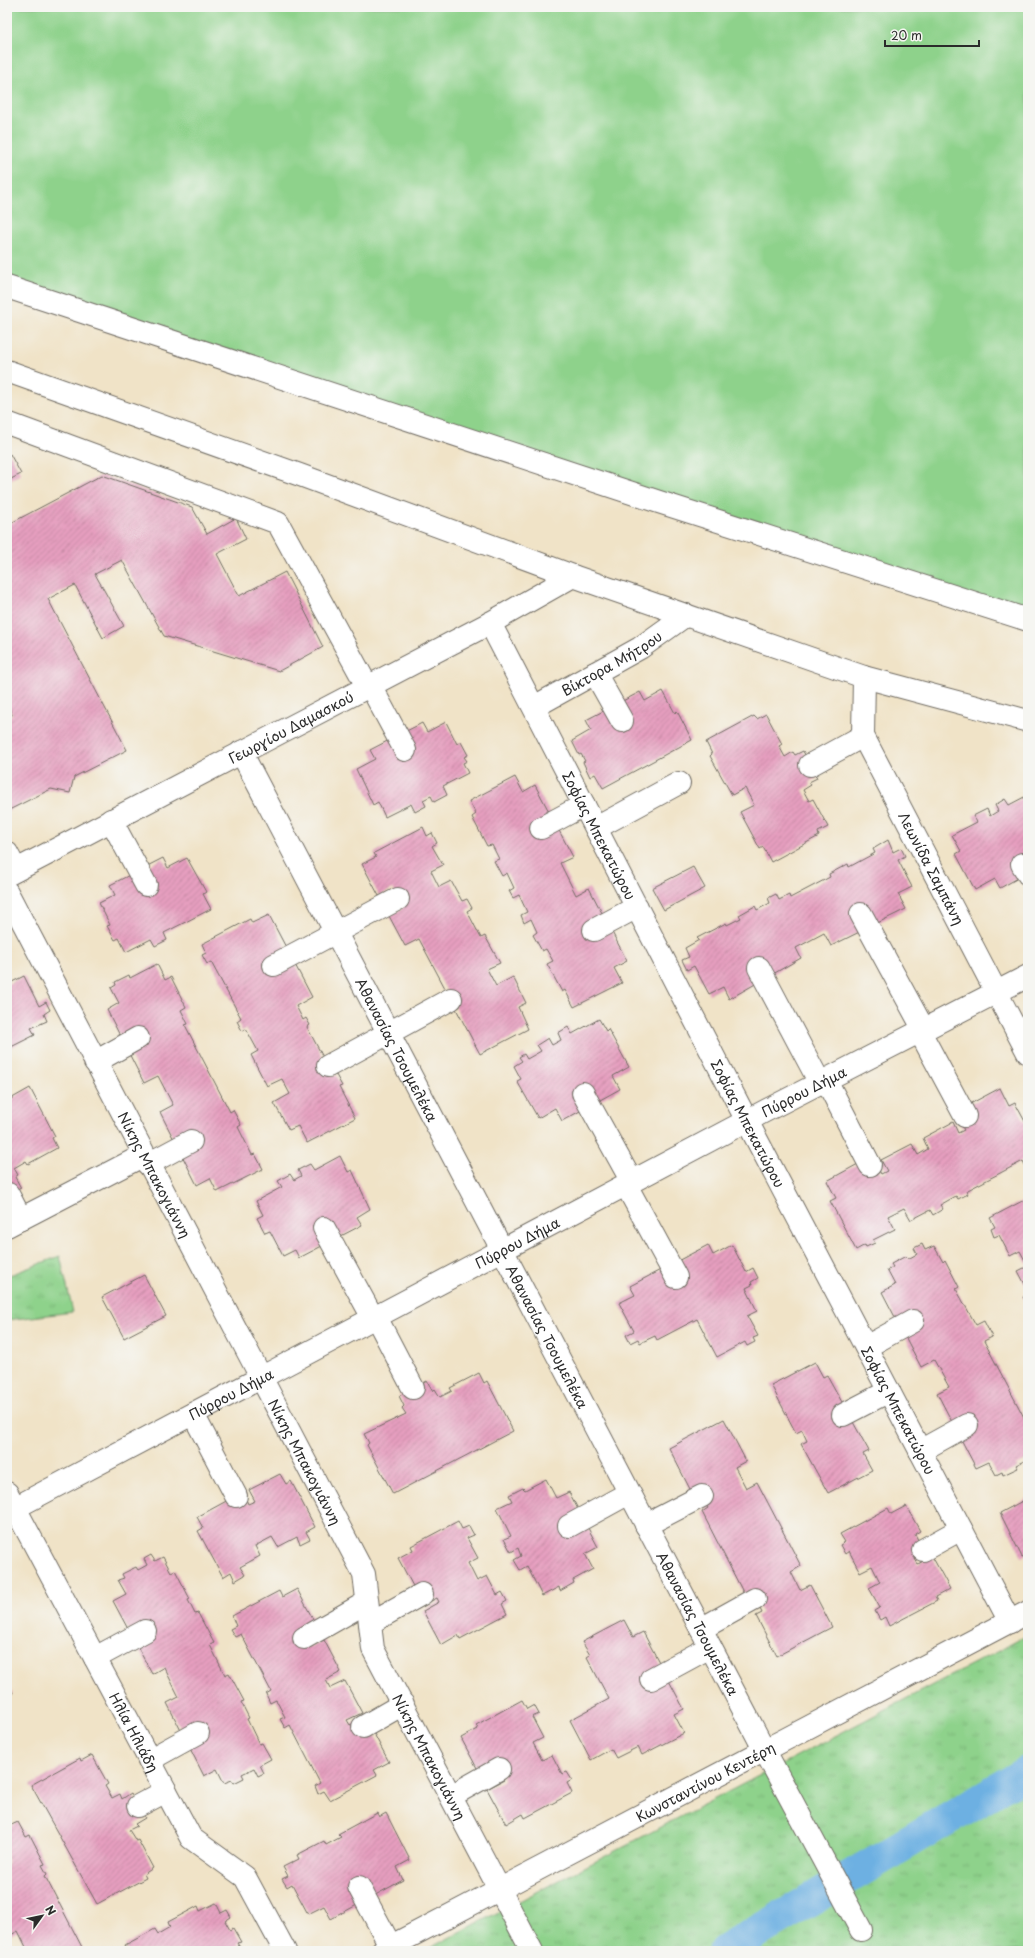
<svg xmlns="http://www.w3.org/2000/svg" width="1035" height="1958" viewBox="0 0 1035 1958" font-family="'Playpen Sans',sans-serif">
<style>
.grass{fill:#8ed28b;stroke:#5c7e5b}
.park{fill:url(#park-tufts);stroke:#5c7e5b}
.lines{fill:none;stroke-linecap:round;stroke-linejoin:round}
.canal{stroke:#6db0e2;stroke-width:33}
.building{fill:url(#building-hatch)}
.minor-casing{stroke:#706b62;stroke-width:24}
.minor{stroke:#fff;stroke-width:22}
.labels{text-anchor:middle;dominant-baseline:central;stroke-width:3;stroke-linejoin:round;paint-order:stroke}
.street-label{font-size:14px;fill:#2b2b2b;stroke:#f6f6f2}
</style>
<defs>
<pattern id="park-tufts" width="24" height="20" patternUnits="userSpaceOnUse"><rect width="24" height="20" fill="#8ed28b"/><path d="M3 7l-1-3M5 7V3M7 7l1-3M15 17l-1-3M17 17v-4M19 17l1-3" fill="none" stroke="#7bb478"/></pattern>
<pattern id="building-hatch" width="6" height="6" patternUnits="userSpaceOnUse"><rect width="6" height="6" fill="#e69fbf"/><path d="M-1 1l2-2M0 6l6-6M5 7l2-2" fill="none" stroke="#bb829b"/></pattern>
</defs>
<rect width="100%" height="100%" fill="#f6f6f2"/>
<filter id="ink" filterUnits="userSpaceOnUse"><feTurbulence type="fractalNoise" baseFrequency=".025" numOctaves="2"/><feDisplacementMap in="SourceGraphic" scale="8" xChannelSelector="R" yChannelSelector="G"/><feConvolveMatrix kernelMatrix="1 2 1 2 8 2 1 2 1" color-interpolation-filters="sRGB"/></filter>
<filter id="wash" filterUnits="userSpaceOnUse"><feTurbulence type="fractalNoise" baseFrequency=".012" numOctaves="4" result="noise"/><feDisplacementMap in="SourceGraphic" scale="16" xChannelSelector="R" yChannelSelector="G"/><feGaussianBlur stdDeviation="0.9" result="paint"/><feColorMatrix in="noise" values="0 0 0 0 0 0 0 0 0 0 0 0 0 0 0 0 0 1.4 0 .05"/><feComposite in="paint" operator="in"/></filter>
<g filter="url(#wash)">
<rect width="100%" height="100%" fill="#f0e3c7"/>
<!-- grass -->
<path class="grass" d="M7,7h1021v612l-1021,-337z"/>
<!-- park -->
<g class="park">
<path d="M60,1256l13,56 -66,8v-44z"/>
<path d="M1028,1635v316h-604z"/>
</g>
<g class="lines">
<!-- canal -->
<path class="canal" d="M725,1951l303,-180"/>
</g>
<g id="blocks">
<!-- building -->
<g class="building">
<path d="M10,454l11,20 -14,7v-25z"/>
<path d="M102,475l90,32 15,27 29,-16 10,21 -29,15 22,42 46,-24 38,75 -44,24 -115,-35 -42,-76 -27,14 29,52 -21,12 -28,-53 -27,14 79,151 -53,27 -4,16 -19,-4 -44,22v-94l5,-2 -5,-11v-188l4,7z"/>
<path d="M663,691l12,22 2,-2 15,29 -89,48 -8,-14 -5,3 -7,-15 2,-1 -4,-7 -2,1 -7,-14 19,-11 -5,-10 54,-28 5,9z"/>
<path d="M766,714l16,30 -3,2 6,11 8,-5 2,3 8,-4 14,27 -8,4 2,3 -8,5 6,11 4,-2 15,28 -10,5 1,4 -48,26 -8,-15 -3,2 -20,-37 14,-7 -9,-17 -13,7 -22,-39 2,-2 -6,-12 48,-26 3,3z"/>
<path d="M446,722l11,22 4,-2 7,13 -4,2 3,4 -4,2 5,10 -25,13 4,9 -13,7 -3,-6 -8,4 3,6 -11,6 -4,-8 -26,13 -7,-15 -5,3 -17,-36 19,-10 -5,-9 52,-27 5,9z"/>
<path d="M515,777l8,15 12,-7 38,72 -13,6 16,32 13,-7 38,73 -13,7 8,15 -48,24 -9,-17 -3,2 -15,-28 6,-3 -7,-12 -4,2 -9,-16 4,-3 -6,-13 -7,4 -3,-8 6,-3 -8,-17 -6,3 -4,-7 5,-3 -7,-15 -5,3 -8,-15 5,-2 -7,-14 -5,1 -15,-29 4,-3 -7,-13z"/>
<path d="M1028,795v66l-8,16 -20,11 -5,-9 -20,11 -19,-36 5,-3 -9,-16 25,-13 -4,-6 14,-7 3,7 8,-5 -3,-6 10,-6 4,6z"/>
<path d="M423,827l4,9 5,-3 5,10 -5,3 11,19 -12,6 8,16 12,-6 11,20 5,-2 5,9 -5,3 14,27 4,-2 15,27 -13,6 9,17 17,-9 13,26 -8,4 10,22 -48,25 -61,-115 -14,7 -16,-30 14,-8 -10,-19 -14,7 -17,-32 14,-7 -2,-4z"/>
<path d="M888,840l5,12 8,-4 4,8 -7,4 14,27 -14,7 8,15 -75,37 -7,-13 -28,15 5,10 -72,41 -6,-12 -14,7 -15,-28 -7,4 -5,-10 7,-3 -4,-9 14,-8 -2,-2 29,-15 1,2 14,-7 -2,-3 16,-9 2,4 13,-7 -2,-5 8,-4 3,6 10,-5 1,3 40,-21 -1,-3 19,-10 1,3 26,-14 -2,-4z"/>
<path d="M163,858l5,10 19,-10 19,34 -3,2 8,15 -47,24 3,7 -12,6 -4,-7 -25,13 -7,-14 -4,2 -8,-14 3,-1 -11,-22 16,-8 -5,-10z"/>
<path d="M693,867l12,21 -41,22 -12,-22z"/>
<path d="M269,915l43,82 -16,9 7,14 3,-2 4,7 -3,2 26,49 3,-1 6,11 -3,1 16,31 -48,25 -9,-17 -9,4 -15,-27 16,-9 -8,-15 -15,7 -16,-31 7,-4 -12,-22 -4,2 -5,-10 4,-3 -30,-56 -4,2 -5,-9 4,-2 -4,-9 48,-25 2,4z"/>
<path d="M157,964l8,16 6,-3 15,30 -5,3 7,14 -3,1 45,87 3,-2 8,15 -3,2 14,28 3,-1 8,15 -46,23 -7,-14 -13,7 -37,-73 13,-7 -15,-29 -14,7 -37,-73 12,-7 -8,-15 5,-3 -1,-3 14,-7 1,3z"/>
<path d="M24,976l15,30 7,-4 4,8 -6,4 3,7 -16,7 4,7 -28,14v-67l1,2z"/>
<path d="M599,1019l7,12 2,-2 21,38 -16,9 7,13 -58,32 -7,-13 -17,10 -21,-37 4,-2 -7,-13 8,-5 -3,-4 5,-3 3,5 14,-8 -4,-6 11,-7 4,7 9,-5 -3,-7 10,-6 4,7z"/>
<path d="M30,1088l25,48 -3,2 5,10 -29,16 -2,-3 -12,7 4,7 -3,2 6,11 -14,7v-94z"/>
<path d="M1000,1088l9,18 6,-3 13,24v36l-3,2 -2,-4 -57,30 2,3 -10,5 -2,-3 -16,9 3,4 -10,6 -3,-5 -19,10 -7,-12 -16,8 7,13 -22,11 2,3 -9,4 -1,-2 -9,5 -26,-49 6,-3 -9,-17 31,-17 17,-1 6,11 6,-3 -6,-11 31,-16 6,11 10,-6 -5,-11 30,-16 5,11 6,-3 -6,-10 12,-16z"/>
<path d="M340,1156l8,16 4,-2 18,39 -13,8 5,8 -63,33 -4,-8 -12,6 -13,-25 -5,2 -8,-15 6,-3 -7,-14 26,-14 -4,-6 12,-7 4,6 7,-4 -3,-6 12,-6 4,6z"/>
<path d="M1028,1198v68l-8,-15 -10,5 -11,-21 -5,2 -3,-8 4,-2 -5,-9z"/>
<path d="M922,1244l3,6 9,-4 9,16 2,-2 14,27 -3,2 20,36 8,-4 8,16 -8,4 44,84v39l-2,-4 -10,5 2,3 -15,7 -1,-3 -6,3 -7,-13 -13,6 -39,-75 12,-6 -15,-27 -13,7 -39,-75 13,-7 -8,-15 6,-3 -2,-3 15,-8 2,3 9,-5 -3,-6z"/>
<path d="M708,1245l5,10 19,-10 14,27 7,-4 5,10 -7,4 1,3 -6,3 11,23 -10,5 11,20 -5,2 2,4 -8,4 -2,-4 -28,15 -20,-38 -40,21 -2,-4 -15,7 -2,-4 -8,4 -4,-8 8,-4 -15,-28 16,-8 -5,-9z"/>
<path d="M1028,1266v24l-10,-19z"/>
<path d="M144,1275l22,41 -42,22 -22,-41z"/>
<path d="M1028,1294v12l-5,-9z"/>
<path d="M815,1362l8,15 4,-2 42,76 -6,3 9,16 -44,23 -27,-49 6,-3 -5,-11 -6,3 -25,-48z"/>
<path d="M479,1373l5,10 3,-2 26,50 -120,63 -26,-49 2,-2 -5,-9 42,-20 -4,-6 2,-2 -5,-10 28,-15 6,10 2,-2 5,8 12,-6 -2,-3z"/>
<path d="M724,1419l22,42 -11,6 11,21 11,-6 44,84 -10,6 9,18 10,-5 22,42 -55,29 -21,-40 6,-3 -11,-23 -7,4 -42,-82 6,-4 -10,-21 -7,4 -22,-43z"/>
<path d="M280,1474l6,10 5,-3 24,46 -9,5 4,7 -10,5 -3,-7 -19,10 -6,-10 -17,9 5,10 -20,11 5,8 -10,6 -4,-9 -8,5 -25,-46 5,-3 -6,-11 46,-25 5,12 7,-3 -6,-11z"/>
<path d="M546,1479l10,19 13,-6 29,55 -13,7 8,15 -20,11 1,3 -14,8 -1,-4 -17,9 -15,-30 -7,4 -6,-10 7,-4 -3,-8 -7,4 -7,-13 7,-3 -14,-28 15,-7 -3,-6 14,-7 2,2z"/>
<path d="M1028,1498v56l-6,3 -22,-44z"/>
<path d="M906,1506l14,25 -5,3 10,20 -10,5 3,5 14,-8 18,33 -15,8 2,4 -48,25 -4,-9 -5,3 -5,-9 5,-3 -11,-20 11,-6 -8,-16 -12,6 -11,-21 -4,3 -5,-9 5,-3 -5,-8 48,-26 3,6z"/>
<path d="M458,1521l4,8 7,-3 5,9 -7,3 11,20 -10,5 9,18 10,-5 10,19 5,-3 5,9 -5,3 5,10 -47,25 -2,-4 -17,10 -18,-34 16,-9 -2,-4 -10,5 -12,-13 -17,-32 15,-8 -2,-4z"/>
<path d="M151,1555l4,6 8,-4 8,15 4,-2 15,29 -2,1 7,14 3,-1 16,30 -4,2 15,30 4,-2 15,28 -3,1 8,16 -2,1 12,25 3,-1 9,16 -11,6 4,8 -6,3 -4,-8 -12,6 2,4 -10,5 -2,-3 -8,3 -7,-14 -13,7 -37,-73 12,-6 -15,-30 -12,7 -39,-73 13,-7 -8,-14 6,-2 -2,-4 14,-7 2,3 9,-5 -3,-6z"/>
<path d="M297,1589l17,32 -5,26 15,-7 17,32 -15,8 4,8 15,-7 17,32 -15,7 3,5 9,-5 14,12 16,30 -15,8 3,5 -47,25 -6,-9 -6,3 -3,-8 5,-3 -30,-58 -5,3 -5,-9 5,-2 -9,-17 -6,3 -4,-9 5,-3 -30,-57 -6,3 -5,-8 6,-3 -4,-10 47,-25 3,6z"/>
<path d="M624,1620l9,17 10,-5 41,77 -10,5 10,19 -42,22 -4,-8 -22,11 -5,-9 -20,11 -21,-40 39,-21 -22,-42 3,-2 -8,-13z"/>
<path d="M7,1682l6,11 -6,3z"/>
<path d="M522,1700l5,9 7,-4 5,9 -7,3 11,21 -10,5 9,17 10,-5 10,19 5,-2 5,8 -5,3 5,10 -47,25 -2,-4 -17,10 -19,-35 17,-9 -9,-19 -17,9 -17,-32 17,-9 -2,-4z"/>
<path d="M92,1755l16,29 -3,2 7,12 8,-4 2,5 9,-6 14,25 -10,6 2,2 -8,4 7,11 2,-1 15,28 -9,6 2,4 -49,26 -66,-119 49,-27 1,3z"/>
<path d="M377,1813l2,4 7,-4 24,47 -13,7 6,13 -72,39 -7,-13 -16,8 -16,-30 -5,3 -5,-8 6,-3 -5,-9 16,-8 -2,-4 27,-14 2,4 15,-8 -3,-3z"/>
<path d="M7,1822l2,4 9,-4 8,15 4,-2 15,29 -3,1 5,9 -2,2 39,75h-56l-10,-20 -11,6z"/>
<path d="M216,1903l5,10 6,-3 4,7 -6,4 5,9 3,-2 8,14 -4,1 4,6 -4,2h-109l-3,-6 30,-16 3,5 12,-7 -2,-5 30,-16 2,5z"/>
</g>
</g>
</g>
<g filter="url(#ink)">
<use href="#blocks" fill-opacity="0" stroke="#706b62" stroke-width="1"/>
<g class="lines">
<defs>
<g id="minor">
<path d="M7,287l652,215 369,118"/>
<path d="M7,371l293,104 273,101 291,101 164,44"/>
<path d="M7,423l271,100 89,163"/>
<path id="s1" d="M490,623l257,498 263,501"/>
<path d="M595,673l27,48"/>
<path id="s2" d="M864,677l-1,59 165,317"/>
<path d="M370,685l35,65"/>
<path id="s3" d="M534,707l106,-59 46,-33"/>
<path id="s4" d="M241,752l524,999 96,179"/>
<path d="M810,765l53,-29"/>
<path d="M111,820l35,65"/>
<path d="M541,828l43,-23"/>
<path d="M596,828l83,-45"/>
<path d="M7,853l9,17"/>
<path d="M1022,864l6,10"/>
<path id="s5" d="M7,875l483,-252 83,-47"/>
<path id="s6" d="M7,892l357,682 9,75 159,302"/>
<path d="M861,914l63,116"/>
<path d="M594,930l43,-23"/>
<path d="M274,965l124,-66"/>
<path d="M759,968l61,115"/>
<path d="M920,1032l45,84"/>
<path d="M95,1062l43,-24"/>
<path d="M328,1066l123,-67"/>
<path d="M826,1080l44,85"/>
<path d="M583,1093l49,89"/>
<path d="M148,1164l43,-23"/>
<path d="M626,1185l50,92"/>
<path d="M8,1194l13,25"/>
<path d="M7,1226l137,-71"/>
<path d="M324,1228l49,90"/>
<path d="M376,1317l37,71"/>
<path d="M866,1347l47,-26"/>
<path d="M193,1414l43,82"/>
<path d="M843,1415l46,-24"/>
<path d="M920,1451l47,-26"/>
<path id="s7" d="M7,1493l184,345 54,39 40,74"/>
<path id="s8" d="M7,1512l760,-402 261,-134"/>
<path d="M646,1525l56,-29"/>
<path d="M569,1526l60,-33"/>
<path d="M923,1550l38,-21"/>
<path d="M370,1623l52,-29"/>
<path d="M701,1629l54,-30"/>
<path d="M304,1638l63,-36"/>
<path d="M95,1658l50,-27"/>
<path d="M651,1679l59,-32"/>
<path d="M363,1727l40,-23"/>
<path d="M149,1760l49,-27"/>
<path d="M451,1796l48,-27"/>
<path d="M138,1806l28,-15"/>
<path d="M359,1887l32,60"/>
<path id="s9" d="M382,1951l646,-339"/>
</g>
</defs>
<!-- minor casing -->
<use href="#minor" class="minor-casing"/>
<!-- minor -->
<use href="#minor" class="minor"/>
</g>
</g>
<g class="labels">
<!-- street labels -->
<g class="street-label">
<text stroke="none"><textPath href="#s3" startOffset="89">Βίκτορα Μήτρου</textPath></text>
<text stroke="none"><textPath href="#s5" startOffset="320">Γεωργίου Δαμασκού</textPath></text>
<text stroke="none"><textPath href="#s1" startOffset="239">Σοφίας Μπεκατώρου</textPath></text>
<text stroke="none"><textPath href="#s2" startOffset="208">Λεωνίδα Σαμπάνη</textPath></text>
<text stroke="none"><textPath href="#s4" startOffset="336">Αθανασίας Τσουμελέκα</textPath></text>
<text stroke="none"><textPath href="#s8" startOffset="901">Πύρρου Δήμα</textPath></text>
<text stroke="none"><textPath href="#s1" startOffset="563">Σοφίας Μπεκατώρου</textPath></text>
<text stroke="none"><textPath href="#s6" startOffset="319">Νίκης Μπακογιάννη</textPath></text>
<text stroke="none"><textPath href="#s8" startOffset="577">Πύρρου Δήμα</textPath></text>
<text stroke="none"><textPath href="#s4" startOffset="660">Αθανασίας Τσουμελέκα</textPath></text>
<text stroke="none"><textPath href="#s8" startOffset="253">Πύρρου Δήμα</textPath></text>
<text stroke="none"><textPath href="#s1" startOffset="887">Σοφίας Μπεκατώρου</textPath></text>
<text stroke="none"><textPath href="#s6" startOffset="643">Νίκης Μπακογιάννη</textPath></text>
<text stroke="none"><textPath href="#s4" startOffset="984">Αθανασίας Τσουμελέκα</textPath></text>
<text stroke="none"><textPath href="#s7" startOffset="271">Ηλία Ηλιάδη</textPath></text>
<text stroke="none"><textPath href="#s6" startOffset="967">Νίκης Μπακογιάννη</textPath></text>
<text stroke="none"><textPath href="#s9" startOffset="365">Κωνσταντίνου Κεντέρη</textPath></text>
</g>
</g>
<!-- margin -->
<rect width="1035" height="1958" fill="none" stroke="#f6f6f2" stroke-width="24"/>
<!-- north arrow -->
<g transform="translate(42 1916) rotate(57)" stroke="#f6f6f2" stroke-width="3" paint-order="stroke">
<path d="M0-3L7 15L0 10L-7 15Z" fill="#2b2b2b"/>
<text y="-6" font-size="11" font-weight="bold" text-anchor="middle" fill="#2b2b2b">N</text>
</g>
<!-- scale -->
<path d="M885 40v6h94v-6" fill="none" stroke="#2b2b2b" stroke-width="2"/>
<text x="891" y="40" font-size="12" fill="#2b2b2b" stroke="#f6f6f2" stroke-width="3" paint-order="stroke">20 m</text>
</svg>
